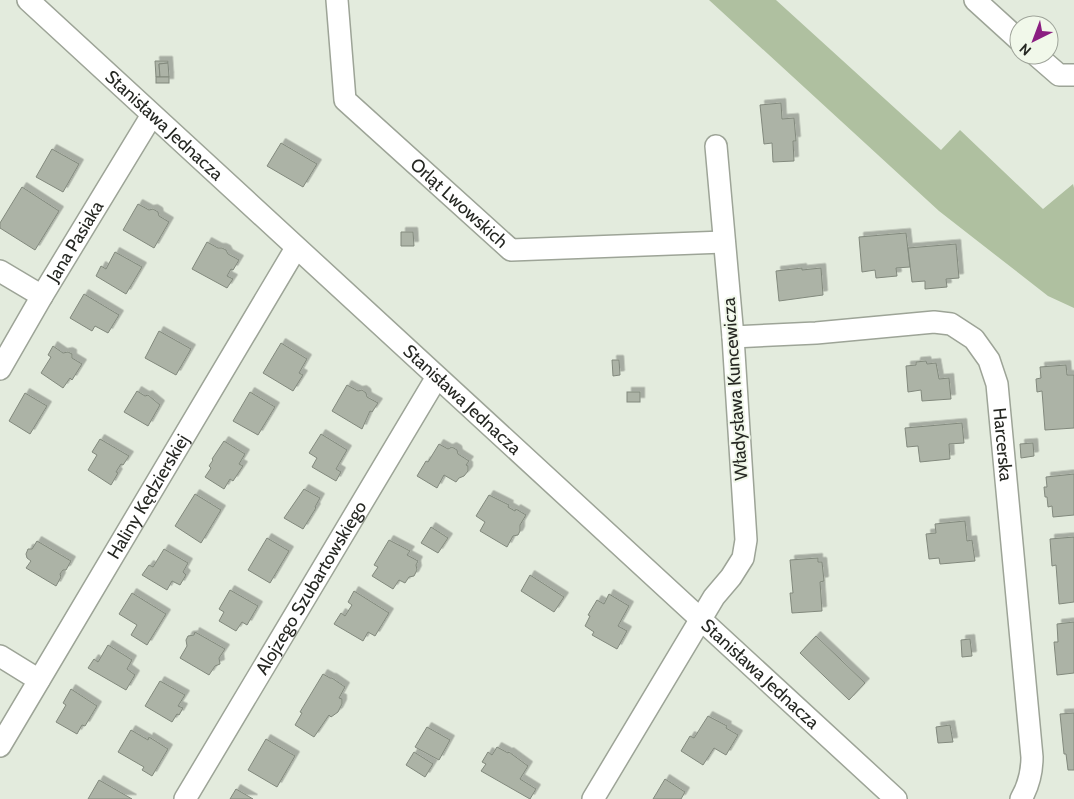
<svg xmlns="http://www.w3.org/2000/svg" width="1074" height="799" viewBox="0 0 1074 799" font-family="Cabin,sans-serif">
<style>
.green{fill:#afc0a0}
.building{fill:#acb3a6;stroke:#82897d;filter:url(#shadow)}
.lines{fill:none;stroke-linecap:round;stroke-linejoin:round}
.minor-casing{stroke:#9da497;stroke-width:24}
.minor{stroke:#fff;stroke-width:21}
.labels{text-anchor:middle;dominant-baseline:central;stroke-width:4;stroke-linejoin:round;paint-order:stroke}
.street-label{font-size:18px;fill:#252722;stroke:#f1f8ea}
</style>
<defs>
<filter id="shadow"><feDropShadow dx="4.5" dy="-4.5" stdDeviation="0" flood-color="#0004"/></filter>
</defs>
<rect width="100%" height="100%" fill="#e3ebdd"/>
<!-- green -->
<path class="green" d="M709,0h67l165,150 19,-20 83,79 30,-25 1,4v120l-26,-12 -109,-85z"/>
<!-- building -->
<g class="building">
<path d="M155,61h13v2l-9,1 1,13h-4z"/>
<path d="M168,63l1,14h-9l-1,-13z"/>
<rect x="156" y="77" width="13" height="6"/>
<path d="M781,103l1,16 12,-1 2,23h-3l1,20 -21,1 -1,-19 -8,1 -4,-39z"/>
<path d="M281,143l36,21 -14,23 -36,-21z"/>
<path d="M52,149l27,15 -16,28 -27,-15z"/>
<path d="M22,187l37,24 -24,39 -35,-22v-5z"/>
<path d="M138,204l11,6 4,-1 5,3 1,4 10,6 -15,26 -31,-18z"/>
<path d="M401,232h12l1,14h-13z"/>
<path d="M906,233l4,34 -14,1 1,8 -21,2 -1,-8 -13,2 -3,-35z"/>
<path d="M207,242l11,6h4l4,2 2,4 11,6 -6,10 -2,-1 -4,7 6,3 -6,9 -35,-19z"/>
<path d="M956,244l3,34 -13,1 1,8 -22,2v-8l-13,1 -4,-34z"/>
<path d="M115,252l27,15 -16,27 -30,-18 5,-10 5,3z"/>
<path d="M802,268v2l19,-2 2,27 -44,6 -3,-30z"/>
<path d="M84,294l35,21 -11,18 -13,-7 -3,5 -22,-13z"/>
<path d="M159,331l32,18 -15,26 -31,-17z"/>
<path d="M281,343l26,16 -8,14 4,2 -10,16 -30,-18z"/>
<path d="M53,346l10,7 5,-1 4,2v4l10,6 -10,16 -2,-2 -7,10 -22,-15 10,-16 -3,-2z"/>
<path d="M612,360h7l1,15 -7,1z"/>
<path d="M926,361l1,3 9,-1 3,16 10,-1 2,21 -29,2 -1,-11 -13,2 -2,-26 10,-1v-3z"/>
<path d="M1066,365l1,10h7v53l-29,2 -3,-39 -5,1 -1,-13 5,-1 -1,-11z"/>
<path d="M347,385l11,6 4,-1 4,3 1,4 11,6 -6,9 -2,-1 -8,18 -30,-18z"/>
<path d="M137,391l8,5 3,-1 12,10 -12,21 -24,-14z"/>
<path d="M250,392l25,15 -17,28 -25,-14z"/>
<rect x="627" y="392" width="13" height="10"/>
<path d="M25,393l22,13 -17,28 -21,-13z"/>
<path d="M962,423l2,20 -15,1 1,15 -30,3 -2,-16 -11,1 -2,-19z"/>
<path d="M321,434l26,16 -11,19 5,3 -5,9 -24,-14 5,-9 -8,-5z"/>
<path d="M100,439l29,17 -6,9 -2,-1 -5,8 2,1 -7,12 -23,-15 9,-15 -5,-3z"/>
<path d="M224,441l21,13 -6,10 4,2 -10,15 -3,-2 -6,10 -19,-12 6,-9 -2,-2 4,-6 -1,-1z"/>
<path d="M1033,443l1,13 -13,2 -1,-14z"/>
<path d="M439,444l9,5 4,-2 5,3 1,4 11,7 -3,4 2,1v5l-4,5 -5,2 -3,4 -12,-7 -7,13 -20,-12 9,-15 2,1z"/>
<path d="M1074,474v41l-21,2 -1,-11 -4,1 -1,-10h-2l-1,-10h3l-1,-10z"/>
<path d="M304,489l16,9 -5,9 1,1 -13,21 -19,-11z"/>
<path d="M195,494l26,16 -20,33 -26,-17z"/>
<path d="M489,495l20,10 -1,2 7,4 1,-2 10,6 -6,10v6l-2,4 -5,1 -6,11 -27,-16 5,-9 -9,-6z"/>
<path d="M965,521l2,20 5,-1 3,21 -35,3 -1,-6 -10,1 -3,-25 10,-1 -1,-9z"/>
<path d="M431,527l17,11 -10,15 -17,-10z"/>
<path d="M1074,537v65l-15,2 -3,-39 -4,1 -2,-27z"/>
<path d="M267,538l22,13 -19,32 -22,-13z"/>
<path d="M389,540l21,11 -3,4 11,6 -2,4 1,5 -3,6 -5,1 -4,6 -6,-3 -6,9 -21,-13 6,-9 -4,-2z"/>
<path d="M37,541l34,20 -5,9h-3l-3,4 1,3 -5,9 -30,-18 5,-7 -4,-3 -1,-4 2,-5h4z"/>
<path d="M164,549l24,14 -5,9 3,3 -6,10 -8,-4 -5,9 -25,-15 7,-10 4,2z"/>
<path d="M818,558v4h4l2,19 -4,1 2,29 -30,2 -2,-20h3l-3,-33z"/>
<path d="M530,575l34,22 -10,15 -33,-21z"/>
<path d="M230,590l28,16 -11,19 -5,-3 -6,9 -17,-10 5,-9 -5,-3z"/>
<path d="M354,591l35,22 -14,23 -7,-4 -5,9 -29,-17 7,-11 4,3 7,-11 -4,-3z"/>
<path d="M132,593l34,21 -19,31 -16,-10 6,-10 -18,-11z"/>
<path d="M609,594l20,12 -11,20 9,5 -10,18 -25,-14 2,-3 -9,-6 5,-10 -2,-1 9,-15 7,4z"/>
<path d="M1074,622v51l-17,2 -3,-33h4l-1,-18z"/>
<path d="M195,632l30,17 -6,9 1,6 -5,2 -6,9 -29,-17 7,-12 -1,-6 2,-4 6,-1z"/>
<path d="M816,636l49,47 -16,17 -49,-47z"/>
<path d="M970,639l2,17 -10,1 -1,-17z"/>
<path d="M108,645l24,15 -5,9 8,6 -9,15 -38,-22 6,-9 4,3z"/>
<path d="M323,674l7,4h2l13,9 -6,11 3,1v5l-4,8 -7,5 -2,-2 -15,22 -19,-12 7,-12 -2,-1z"/>
<path d="M160,681l25,14 -7,11 5,2 -4,7 -2,-1 -5,8 -27,-16z"/>
<path d="M71,689l26,17 -12,20 -3,-1 -5,9 -21,-12 10,-17 -3,-2z"/>
<path d="M1074,713v57h-6l-2,-16h-2l-4,-40z"/>
<path d="M708,716l19,10 -1,2 12,7 -12,20 -12,-7 -11,17 -22,-14 9,-15 4,2z"/>
<path d="M950,725l3,17 -15,1 -2,-16z"/>
<path d="M427,727l23,13 -11,20 -24,-13z"/>
<path d="M131,730l17,10 1,-3 19,12 -16,27 -10,-6 2,-3 -26,-15z"/>
<path d="M266,739l29,17 -18,31 -29,-17z"/>
<path d="M497,747l11,6 1,-1 19,14 -8,13 16,10 -6,10 -49,-28 5,-7 -4,-2 6,-10 4,3z"/>
<path d="M414,752l19,12 -8,13 -19,-12z"/>
<path d="M665,779l20,13 -4,7h-28z"/>
<path d="M99,780l33,19h-44z"/>
<path d="M236,789l17,10h-23z"/>
</g>
<g class="lines">
<defs>
<g id="minor">
<path id="s1" d="M28,0l868,799"/>
<path id="s2" d="M337,0l8,100 166,150 213,-8"/>
<path d="M975,0l44,40"/>
<path d="M1036,55l23,20h15"/>
<path d="M0,271l42,25"/>
<path id="s3" d="M733,337l83,-4 118,-11 17,2 23,15 15,21 8,24 35,373c0,16 -3,28 -11,42"/>
<path id="s4" d="M0,369l42,-73 110,-181"/>
<path d="M0,656l39,24"/>
<path id="s5" d="M0,746l296,-498"/>
<path id="s6" d="M185,799l252,-422"/>
<path d="M593,799l121,-202 17,-20 12,-19 3,-18 -13,-203 -17,-191"/>
</g>
</defs>
<!-- minor casing -->
<use href="#minor" class="minor-casing"/>
<!-- minor -->
<use href="#minor" class="minor"/>
</g>
<g class="labels">
<!-- street labels -->
<g class="street-label">
<text stroke="none"><textPath href="#s1" startOffset="185">Stanisława Jednacza</textPath></text>
<text stroke="none"><textPath href="#s2" startOffset="254">Orląt Lwowskich</textPath></text>
<text stroke="none"><textPath href="#s4" startOffset="148">Jana Pasiaka</textPath></text>
<text transform="translate(735 389) rotate(-94)">Władysława Kuncewicza</text>
<text stroke="none"><textPath href="#s1" startOffset="590">Stanisława Jednacza</textPath></text>
<text stroke="none"><textPath href="#s3" startOffset="358">Harcerska</textPath></text>
<text stroke="none"><textPath href="#s5" startOffset="290">Haliny Kędzierskiej</textPath></text>
<text stroke="none"><textPath href="#s6" startOffset="246">Alojzego Szubartowskiego</textPath></text>
<text stroke="none"><textPath href="#s1" startOffset="995">Stanisława Jednacza</textPath></text>
</g>
</g>
<!-- north arrow -->
<g transform="translate(1034 40) rotate(222)"><circle r="24" fill="#f1f8ea" stroke="#9fa49a"/>
<path d="M0-4L9 19L0 12L-9 19Z" fill="#8b1e81"/>
<text y="-8" font-size="14" font-weight="bold" text-anchor="middle" fill="#252722">N</text>
</g>
</svg>
